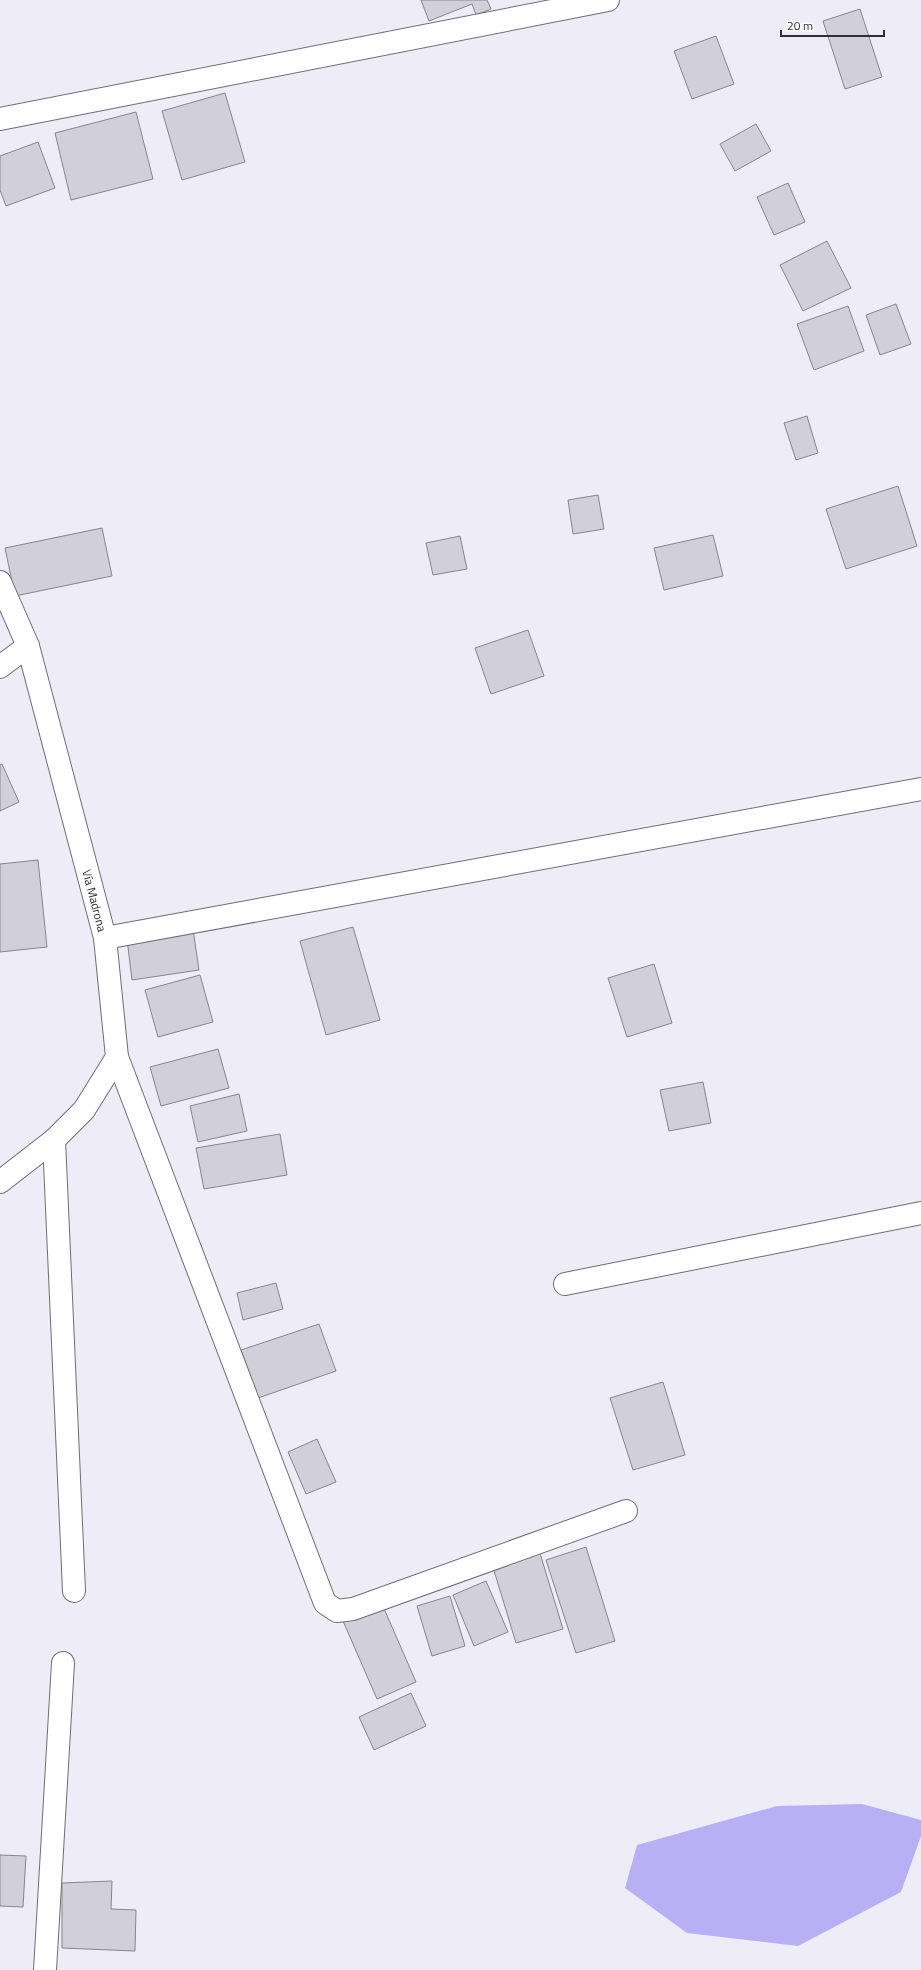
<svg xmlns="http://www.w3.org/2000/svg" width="921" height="1970" viewBox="0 0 921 1970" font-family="'Titillium Web',sans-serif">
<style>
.forest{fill:#b8b0f5}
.building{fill:#d1d0da;stroke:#85858e}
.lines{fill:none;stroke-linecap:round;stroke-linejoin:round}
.minor-casing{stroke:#6e6d76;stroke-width:24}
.minor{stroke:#fff;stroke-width:22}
.labels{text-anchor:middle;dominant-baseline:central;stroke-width:3;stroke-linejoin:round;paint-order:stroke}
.street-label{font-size:12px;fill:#302f33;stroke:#fcfbfe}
</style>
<rect width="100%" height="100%" fill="#eeedf7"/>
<!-- forest -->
<path class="forest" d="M862,1804l59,16v16l-20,56 -103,54 -111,-13 -62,-45 12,-43 140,-39z"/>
<!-- building -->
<g class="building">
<path d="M421,0h66l4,9 -15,6 -4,-11 -43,17z"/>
<path d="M860,9l22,68 -37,12 -22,-68z"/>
<path d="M716,36l18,48 -42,15 -18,-48z"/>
<path d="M225,93l20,69 -63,18 -20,-69z"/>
<path d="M136,112l17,67 -82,21 -16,-67z"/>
<path d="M756,124l15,27 -36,20 -15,-27z"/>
<path d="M38,142l17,46 -49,18 -6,-16v-34z"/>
<path d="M788,183l17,39 -31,13 -17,-38z"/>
<path d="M827,241l24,47 -48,23 -23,-46z"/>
<path d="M896,304l15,40 -31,11 -14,-40z"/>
<path d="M848,306l16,45 -50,19 -17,-46z"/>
<path d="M807,416l11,37 -22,7 -12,-37z"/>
<path d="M898,486l19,60 -71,23 -20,-60z"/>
<path d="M598,495l6,34 -31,5 -5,-34z"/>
<path d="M102,528l10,48 -97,20 -10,-48z"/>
<path d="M713,535l10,41 -59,14 -10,-42z"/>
<path d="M460,536l7,33 -34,6 -7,-32z"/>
<path d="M528,630l16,46 -53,18 -16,-46z"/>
<path d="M2,764l17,38 -19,9v-46z"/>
<path d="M38,860l9,87 -47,5v-88z"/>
<path d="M353,927l27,93 -54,15 -26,-94z"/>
<path d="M193,929l6,41 -67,10 -5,-41z"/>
<path d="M654,964l18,59 -45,14 -19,-59z"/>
<path d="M200,975l13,47 -55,15 -13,-47z"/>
<path d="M218,1049l11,39 -68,18 -11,-39z"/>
<path d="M703,1082l8,41 -42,8 -9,-41z"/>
<path d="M239,1094l8,37 -49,11 -8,-36z"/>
<path d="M280,1134l7,41 -83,14 -8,-41z"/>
<path d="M276,1283l7,26 -40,11 -6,-27z"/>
<path d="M319,1324l17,47 -78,27 -17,-48z"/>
<path d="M663,1382l22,73 -52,15 -23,-72z"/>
<path d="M317,1439l19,43 -30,12 -18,-42z"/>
<path d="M586,1547l29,94 -39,12 -30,-93z"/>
<path d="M539,1550l24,79 -47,14 -24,-79z"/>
<path d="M486,1581l22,51 -34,14 -21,-51z"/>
<path d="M450,1596l15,50 -33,10 -15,-50z"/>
<path d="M382,1604l34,78 -39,17 -34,-78z"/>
<path d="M411,1693l15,33 -52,24 -15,-33z"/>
<path d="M0,1855l26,1 -3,51 -23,-1z"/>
<path d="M112,1881l-1,28 25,1 -1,41 -73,-3v-65z"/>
</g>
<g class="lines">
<defs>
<g id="minor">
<path d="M0,119l608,-119"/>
<path id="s1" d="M0,582l28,64 77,292 12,119 -33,53 -30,30 -54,42"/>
<path d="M0,667l28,-21"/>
<path d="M105,938l816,-149"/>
<path d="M117,1057l208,546 12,8 16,-2 273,-98"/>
<path d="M54,1140l20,451"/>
<path d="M565,1284l356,-71"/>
<path d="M45,1970l18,-307"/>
</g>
</defs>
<!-- minor casing -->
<use href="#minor" class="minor-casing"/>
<!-- minor -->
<use href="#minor" class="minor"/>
</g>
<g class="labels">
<!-- street labels -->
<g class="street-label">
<text stroke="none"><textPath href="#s1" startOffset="333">Vía Madrona</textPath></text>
</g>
</g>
<!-- scale -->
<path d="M781 30v6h103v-6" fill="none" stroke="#302f33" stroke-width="2"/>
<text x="787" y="30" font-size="12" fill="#302f33" stroke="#fcfbfe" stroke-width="3" paint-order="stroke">20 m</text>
</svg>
